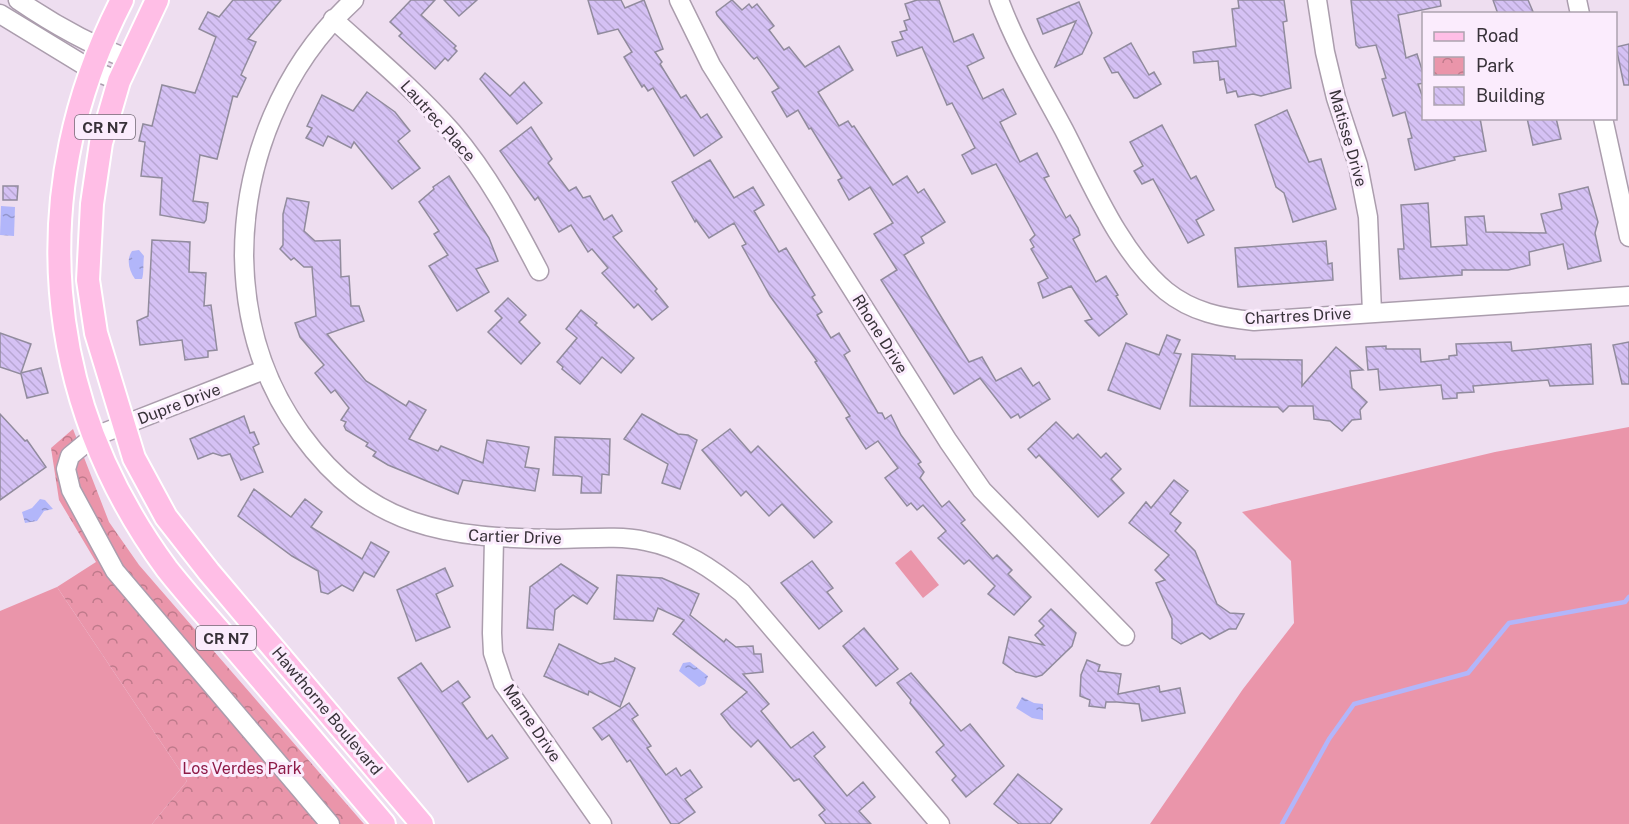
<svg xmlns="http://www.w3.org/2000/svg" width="1629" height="824" viewBox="0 0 1629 824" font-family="'Public Sans',sans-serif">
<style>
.grass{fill:#ea95aa}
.park{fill:url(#park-crowns)}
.water{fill:url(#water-ripples)}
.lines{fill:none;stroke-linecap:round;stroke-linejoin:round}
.stream{stroke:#b2b6fa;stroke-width:4.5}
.building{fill:url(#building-back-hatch);stroke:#918b9d;stroke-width:1.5}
.minor-casing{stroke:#ab9dad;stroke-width:21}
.major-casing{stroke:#fff;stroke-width:26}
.minor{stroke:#fff;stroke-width:18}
.major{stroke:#ffbee6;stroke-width:22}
.labels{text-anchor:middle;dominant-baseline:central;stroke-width:6;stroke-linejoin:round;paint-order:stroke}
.shield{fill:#fbecfd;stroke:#726a74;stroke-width:1.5}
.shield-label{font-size:15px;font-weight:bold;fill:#383239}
.street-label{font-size:16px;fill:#383239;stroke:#fbecfd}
.park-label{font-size:16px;fill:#8d1b47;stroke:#fbecfd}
</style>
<defs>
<pattern id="park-crowns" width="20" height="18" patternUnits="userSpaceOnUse" patternTransform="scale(1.5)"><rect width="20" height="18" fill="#ea95aa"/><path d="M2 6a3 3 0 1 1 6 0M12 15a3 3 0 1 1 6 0" fill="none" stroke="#bf7a8b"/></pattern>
<pattern id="water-ripples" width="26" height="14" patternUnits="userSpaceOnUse" patternTransform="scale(1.5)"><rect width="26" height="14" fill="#b2b6fa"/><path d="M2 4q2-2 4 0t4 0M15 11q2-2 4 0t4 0" fill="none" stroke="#9295cb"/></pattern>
<pattern id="building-back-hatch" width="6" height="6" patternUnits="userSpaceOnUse" patternTransform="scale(1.5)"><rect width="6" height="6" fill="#d5c1f4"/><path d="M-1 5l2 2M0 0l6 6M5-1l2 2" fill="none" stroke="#b8a6d2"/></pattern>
</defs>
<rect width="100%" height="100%" fill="#eedef0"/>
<!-- grass -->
<g class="grass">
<path d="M1629,427v397h-479l93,-135 51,-66 -3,-62 -49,-49 253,-60z"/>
<path d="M911,550l28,35 -16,13 -28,-35z"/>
<path d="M57,587l130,194 -35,43h-152v-213z"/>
</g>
<!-- park -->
<path class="park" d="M73,429l36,93 30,43 225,259h-212l35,-43 -130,-194 39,-25 -37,-62 -8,-52z"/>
<!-- water -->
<g class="water">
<path d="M1,206l14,1 -1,29 -14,-1z"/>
<path d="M139,250l5,6c-1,6 0,19 -2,23h-7c-6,-9 -9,-19 -3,-28z"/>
<path d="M40,499l5,1 8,9 -9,2 -7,10 -12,2 -3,-11 10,-4z"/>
<path d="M690,662l18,14 -3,8 -6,3 -20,-16 4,-8z"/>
<path d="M1022,697l12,6 9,1v16l-11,-2 -16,-10z"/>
</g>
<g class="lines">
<!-- stream -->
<path class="stream" d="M1282,824l47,-85 25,-35 114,-31 41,-50 116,-21 4,-5"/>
</g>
<!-- building -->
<g class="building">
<path d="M233,0h48l-33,39 8,3 -15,33 5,3 -9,19 -4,-1 -16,63 -17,-4 -7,46 15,2 -2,17 -2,3 -44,-8 2,-37 -21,-2 4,-34 -6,-1 4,-17 9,2 10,-41 33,8 21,-56 -17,-8 9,-17 11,5z"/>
<path d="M411,0h24l-14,15 35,31 -2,2 3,3 -9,10 -3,-3 -10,11 -36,-33 3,-3 -12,-11z"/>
<path d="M444,0h33l-18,16z"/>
<path d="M588,0h33l4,8 19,-8 19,49 -8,3 7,10 -2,2 21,34 5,-3 15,23 6,-4 15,23 -28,19 -41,-68 -5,3 -4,-6 -2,2 -18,-30 8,-5 -14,-23 -20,5z"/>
<path d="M732,0l10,10 7,-6 3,4 5,-4 17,22 -5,4 15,20 5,-3 16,20 34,-21 14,24 -35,22 21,34 9,-5 4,6 2,-1 39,59 14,-9 11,17 6,-4 21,33 -24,15 3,6 -20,12 33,55 32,52 13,-5 14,24 25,-13 12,18 6,-4 11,17 -30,19 -2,-4 -7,4 -31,-40 -26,16 -73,-114 16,-10 -23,-36 19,-11 -23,-36 -21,13 -11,-20 4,-2 -31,-50 -2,1 -11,-19 -11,7 -15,-25 7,-4 -22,-31 -3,2 -3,-3 -34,-41 -1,-3z"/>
<path d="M917,0h22l15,42 19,-8 11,24 -17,8 16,33 20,-10 13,25 -16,8 20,40 17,-9 12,23 -5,2 22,40 4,-3 8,13 2,7 -7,4 23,43 10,-6 12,19 -2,1 11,18 -28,22 -14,-15 7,-2 -21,-33 -28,12 -5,-15 10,-5 -17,-29 3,-2 -4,-7 5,-5 -39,-71 -24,10 -10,-19 13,-7 -23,-45 -5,2 -25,-58 -25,9 -5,-14 11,-3 -3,-7 7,-2 -3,-9 6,-2 -5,-15z"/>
<path d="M1238,0h46l3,21 -4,1 8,66 -30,8 -8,-2 -15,3 -2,-6 -9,2 -3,-14 -4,1 -2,-19 -24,2 -1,-11 43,-6 -4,-37 7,-1z"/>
<path d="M1351,0h89l1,6 -43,9 8,43 11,-4 7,22v7l-6,1 6,17v17h56l6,33 -32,6 1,3 -40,10 -7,-31 4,-1 -7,-26 -12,4 -11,-37 4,-1 -10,-33 -17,3 -3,-3z"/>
<path d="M1493,0h35l6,14h-36z"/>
<path d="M1079,2l13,31 -10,21 -27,13 21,-46 -33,13 -6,-15z"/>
<path d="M1131,43l18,32 5,-3 7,12 -24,14h-3l-16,-26 -6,1 -8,-15z"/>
<path d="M1629,44v41h-5l-8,-38z"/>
<path d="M485,73l25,23 14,-14 18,21 -25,21 -37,-45z"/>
<path d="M367,92l28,20 15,19 -12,10 22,27 -28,21 -38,-47 -3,6 -23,-12 -5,10 -17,-8 6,-10 -5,-2 15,-31 31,16z"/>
<path d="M1287,110l22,52 12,-3 15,50 -43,13 -9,-29 -8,-6 -21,-62z"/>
<path d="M1527,118h29l5,21 -28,6z"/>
<path d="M1162,125l29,54 5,-3 18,34 -18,10 8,15 -16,8 -35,-64 -11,5 -8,-13 9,-5 -13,-24z"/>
<path d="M531,127l21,32 -4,4 21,28 7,-4 7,11 7,-2 14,24 8,-5 10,16 -9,6 44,52 -2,2 13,16 -16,13 -14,-16 -4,4 -32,-35 6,-5 -16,-19 -4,3 -17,-27 -12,7 -21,-35 -3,3 -35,-49z"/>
<path d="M710,160l24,38 19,-11 11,18 -10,6 25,41 7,-4 29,47 -3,2 10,15 -5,3 14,23 8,-5 11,18 -6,4 34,58h4l3,6 6,-4 10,20 20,27 -3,2 6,8 -4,6 22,29 7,-6 16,19 -4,3 32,36 4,-4 15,15 -4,4 23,23 -17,18 -26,-21 7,-8 -26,-26 -5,4 -26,-26 8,-7 -23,-26 -6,5 -6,-7 -4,3 -22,-28 13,-10 -20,-27 -12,8 -20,-31 4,-2 -35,-54 2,-1 -47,-65 -28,-50 4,-2 -12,-21 -25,15 -13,-18 -1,2 -23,-40z"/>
<path d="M449,176l40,62 9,23 -22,8 13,23 -32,19 -28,-45 19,-11 -14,-21 5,-3 -20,-29 15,-13 -1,-2z"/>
<path d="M3,186h15l-1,14h-14z"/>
<path d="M1588,187l10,35 -3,11 6,28 -33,8 -5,-25 -34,8 1,13 -22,5h-46v5l-62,4 -2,-30h6l-3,-44 27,-2 3,44 36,-2 -2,-28 19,-1 2,16 60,1 -5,-19 21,-5 -3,-15z"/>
<path d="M287,198l22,4 -5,29 11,10 25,-1 1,37 8,-1 2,30h8l5,15 -37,13 39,47 40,25 3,-5 17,9 -17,29 29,12 3,-5 42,17 4,-23 42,7 -4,20 14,2 -4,22 -72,-11 -5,14 -70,-29 -15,-9 3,-4 -10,-6 2,-3 -22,-13 -2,-4 2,-4 -5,-2 8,-12 -14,-18 -4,3 -16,-20 9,-8 -24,-28 -5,-14 21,-7 -4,-49h-8l-10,-9 -3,2 -11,-11 3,-4v-31z"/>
<path d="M152,240l38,2 -1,30 17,1 -2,33 7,-1 6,45 -9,1v6l-23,3 -3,-20 -42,5 -3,-24 11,-5z"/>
<path d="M1326,241l2,23 4,-1 1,17 -95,7 -3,-39z"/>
<path d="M508,298l18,17 -7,7 21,21 -19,21 -33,-32 14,-14 -7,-7z"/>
<path d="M581,310l16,13 -2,2 39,33 -13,15 -19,-16 -22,27 -18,-15 1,-2 -6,-5 20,-24 -11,-9z"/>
<path d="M0,333l31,11 -10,29 20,-5 7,25 -21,5 -6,-24 -21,-7z"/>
<path d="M1167,335l13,5 -6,13 7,1 -21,55 -52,-19 18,-47 33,12z"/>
<path d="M1511,342l1,9 79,-7 2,40 -43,2 -2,-6 -75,6 1,6 -17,1v5l-14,1 -2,-14 -61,5 -2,-21 -10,1 -2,-23 20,-1v3h34l1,13 28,-3v-3l8,-1 -1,-11z"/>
<path d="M1629,342v42h-7l-9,-39z"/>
<path d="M1336,347l27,23 -13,1 2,17 15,14 -7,8 1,9 -9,1 -10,11 -12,-10 -16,-2 -1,-13h-24l-6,6 -5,-5 -88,-1 2,-52 43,2v3l67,1v26z"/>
<path d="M0,414l25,27 2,-1 19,27 -46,33z"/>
<path d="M642,414l36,20 10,1 9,5 -17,49 -18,-6 6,-19 -44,-25z"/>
<path d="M244,416l6,17 4,-1 5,12 -6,3 10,25 -22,8 -11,-26 -8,2 -9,-3 -15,6 -8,-20z"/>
<path d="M1056,422l17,17 5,-5 23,24 5,-5 15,16 -10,10 13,14 -26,24 -59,-62 -3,3 -8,-9z"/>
<path d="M730,429l21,24 7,-7 74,76 -18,16 -32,-34 -13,12 -23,-25 -5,5 -39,-46z"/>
<path d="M555,437l55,2 -1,36 -7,-1 -1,19h-20l1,-16 -4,-1 -25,-1z"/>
<path d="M1174,480l14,11 -18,23 11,9 -6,8 20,20 22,53 13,9 14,1 -8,15h-7l-19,10 -8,-6 -21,11 -9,-6v-19l-16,-36 9,-3 -10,-10 14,-15 -40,-32 17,-21 5,6z"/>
<path d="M254,489l37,28 14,-18 17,13 -11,15 51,32 9,-17 18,10 -15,25 -10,-5 -11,19 -11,-6 -14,9 -7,-2 -3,-21 -26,-15 -54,-40z"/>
<path d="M812,561l21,27 -6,4 15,19 -23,18 -38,-46z"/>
<path d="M561,564l37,24 -11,16 -14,-9 -18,15 -2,20 -26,-2 3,-41z"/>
<path d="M445,568l8,18 -17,8 14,33 -34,14 -19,-51z"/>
<path d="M617,575l45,3 37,16 -9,21 34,27 2,-3 10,8 17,-1 1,8h7l2,18 -20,2 26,30 -8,7 30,37 22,-16 12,15 -11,9 33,40 16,-14 12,15 -16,14 12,13h-45l-7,-9 6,-5 -26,-31 -5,2 -36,-41 -7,7 -20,-20 -10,-13 26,-22 -74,-58 11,-14 -26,-12 -5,13 -39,-2z"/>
<path d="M1051,609l25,24 -4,13 -30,29 -6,2 -20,-5 -13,-9 6,-26 35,8 -9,-10 9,-9 -5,-5z"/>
<path d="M864,628l34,41 -22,17 -33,-40z"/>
<path d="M559,644l41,20 14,-3 1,-3 20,10 -15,39 -31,-16 -1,4 -44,-19z"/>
<path d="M1087,660l13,5 -2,6 23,3 -3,20 41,-8 1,6 20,-4 5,25 -43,8 -3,-17 -22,-2h-11l-1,6 -16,-2 1,-6 -10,-4 1,-21z"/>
<path d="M421,663l21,29 16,-11 12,16 -8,6 25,36 5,-4 16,23 -40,24 -70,-104z"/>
<path d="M911,673l50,58 9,-7 34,42 -38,31 -14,-17 4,-4 -20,-24 8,-7 -34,-42 1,-3 -14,-17z"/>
<path d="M629,703l9,12 -6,4 19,27 -4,2 19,27 10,-7 5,8 9,-6 12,17 -17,12 10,13 -17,12h-7l-41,-64 -3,2 -18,-27 -7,5 -9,-12z"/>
<path d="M1018,774l44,35 -12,15h-31l-25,-20z"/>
</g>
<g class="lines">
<defs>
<g id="minor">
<path d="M18,0c35,24 71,44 110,59"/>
<path d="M354,0c-71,65 -110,160 -110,256 1,64 19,126 57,178 69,95 146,104 256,105 28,0 61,-4 88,2 37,7 68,28 97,52l198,231"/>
<path d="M679,0l32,65 237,376 34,49 143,146"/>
<path d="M999,0c17,46 42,87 65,130 27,52 56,123 102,161 26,21 56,27 88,30l375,-25"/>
<path d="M1317,0l8,52 11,46 22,67 10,52 4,95"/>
<path d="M1577,0l3,14"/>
<path d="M0,14l92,56 27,11"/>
<path d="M333,19c41,37 83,72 119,113 36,42 62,91 87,139"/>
<path d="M1603,118l26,119"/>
<path d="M264,370l-171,67 -23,19 -4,13 5,21 44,81 215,253"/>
<path d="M494,538l-2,95 1,20 10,30 99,141"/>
</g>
<g id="major">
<path d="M122,0c-97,189 -81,398 45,569 22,28 47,55 70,82 49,58 98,115 147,173"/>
<path d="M157,0l-38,81 -18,62 -9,61 -4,76 8,53 38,125 32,59 43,55 213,252"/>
</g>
</defs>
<!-- minor casing -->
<use href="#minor" class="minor-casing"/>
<!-- major casing -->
<use href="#major" class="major-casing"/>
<!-- minor -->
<use href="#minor" class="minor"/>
<!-- major -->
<use href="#major" class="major"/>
</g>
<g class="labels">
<!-- shield labels -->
<g class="shield">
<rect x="75" y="115" width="60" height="24" rx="4.5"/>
<rect x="196" y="626" width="60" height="24" rx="4.5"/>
</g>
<g class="shield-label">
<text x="105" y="127">CR N7</text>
<text x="226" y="638">CR N7</text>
</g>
<!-- street labels -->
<g class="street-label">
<text transform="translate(438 121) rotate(48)">Lautrec Place</text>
<text transform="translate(1348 138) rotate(74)">Matisse Drive</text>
<text transform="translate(1298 316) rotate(-3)">Chartres Drive</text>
<text transform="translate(880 334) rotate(58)">Rhone Drive</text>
<text transform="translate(179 404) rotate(-21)">Dupre Drive</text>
<text transform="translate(515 537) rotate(2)">Cartier Drive</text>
<text transform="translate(327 711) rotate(50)">Hawthorne Boulevard</text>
<text transform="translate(532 723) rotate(56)">Marne Drive</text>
</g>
<!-- park labels -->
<g class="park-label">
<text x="242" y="768">Los Verdes Park</text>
</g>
</g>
<!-- legend -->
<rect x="1422" y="12" width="195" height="108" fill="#fbecfd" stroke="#ada2af" stroke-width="1.5"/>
<rect x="1434" y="32" width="30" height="9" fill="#ffbee6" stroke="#ada2af" stroke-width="1.5"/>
<text x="1476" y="42" font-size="18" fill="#383239">Road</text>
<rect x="1434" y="57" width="30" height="18" fill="url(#park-crowns)" stroke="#ada2af" stroke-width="1.5"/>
<text x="1476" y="72" font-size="18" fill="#383239">Park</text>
<rect x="1434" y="87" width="30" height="18" fill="url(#building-back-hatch)" stroke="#ada2af" stroke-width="1.5"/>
<text x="1476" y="102" font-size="18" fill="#383239">Building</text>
</svg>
